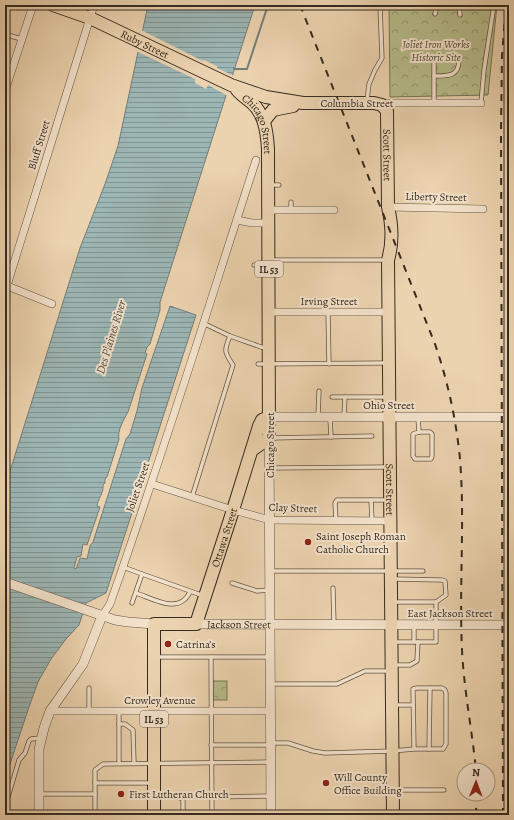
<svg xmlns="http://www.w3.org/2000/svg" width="514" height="820" viewBox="0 0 514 820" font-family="Alegreya,serif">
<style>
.park{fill:url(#park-crowns);stroke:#767456}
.water{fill:url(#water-rules);stroke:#737e7a}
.pier{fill:#ecd3af}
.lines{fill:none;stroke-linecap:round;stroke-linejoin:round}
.stream{stroke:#737e7a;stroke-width:2}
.service-casing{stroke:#635544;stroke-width:5}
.minor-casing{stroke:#635544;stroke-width:8}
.tertiary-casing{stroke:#635544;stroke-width:10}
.primary-casing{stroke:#352b21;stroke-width:14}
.service{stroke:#f3e2cb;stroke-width:3.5}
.minor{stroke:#f3e2cb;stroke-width:7}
.tertiary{stroke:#f3e2cb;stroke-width:9}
.primary{stroke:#ecd3af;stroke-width:12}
.rail{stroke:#352b21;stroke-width:2;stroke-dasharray:7 7;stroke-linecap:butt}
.poi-dot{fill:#8f2418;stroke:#f3e2cb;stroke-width:1.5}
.labels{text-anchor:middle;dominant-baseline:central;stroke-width:4;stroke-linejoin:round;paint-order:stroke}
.shield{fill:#f3e2cb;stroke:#6e6254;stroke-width:1}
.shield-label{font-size:10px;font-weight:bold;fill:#352b21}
.street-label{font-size:11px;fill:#352b21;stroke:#f3e2cb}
.park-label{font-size:11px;font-style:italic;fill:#4f4836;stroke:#f3e2cb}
.poi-label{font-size:11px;fill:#352b21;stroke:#f3e2cb;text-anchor:start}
.water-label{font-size:12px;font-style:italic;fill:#4f4e46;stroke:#f3e2cb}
</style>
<defs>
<pattern id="park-crowns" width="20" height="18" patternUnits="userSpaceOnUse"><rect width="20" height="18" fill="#b7bc8b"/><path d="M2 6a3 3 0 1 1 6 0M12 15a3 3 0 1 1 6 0" fill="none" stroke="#969971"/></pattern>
<pattern id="water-rules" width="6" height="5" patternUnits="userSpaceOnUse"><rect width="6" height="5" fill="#9cb6b5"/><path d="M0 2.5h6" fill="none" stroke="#809493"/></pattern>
</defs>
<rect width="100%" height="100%" fill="#ecd3af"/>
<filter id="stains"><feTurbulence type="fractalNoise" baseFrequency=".005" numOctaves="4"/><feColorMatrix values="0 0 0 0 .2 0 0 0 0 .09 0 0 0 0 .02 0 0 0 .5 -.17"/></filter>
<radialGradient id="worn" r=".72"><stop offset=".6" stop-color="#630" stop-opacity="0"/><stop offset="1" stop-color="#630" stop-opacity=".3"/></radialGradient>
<!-- park -->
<g class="park">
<path d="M389,5h108l-9,90 -98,2z"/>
<rect x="213" y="681" width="14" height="19"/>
</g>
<!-- water -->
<path class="water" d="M148,5h107l-95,297v8l-10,34 -3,3 -2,6 2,1 -19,58c-4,7 -11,19 -9,27l-12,38 -2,2v4l-2,2c1,7 -5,14 -6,21l3,1 -13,38 -4,-1 -2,12 -4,1 -3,11 2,1 4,-11 7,1 3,-13 3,-4 33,-103 4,-5 7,-23 5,-23 28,-82 26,9 -90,278 -20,10 -7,22 -13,14 -15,20 -13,23 -9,25 -24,72v-292l75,-239 25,-64 13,-38z"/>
<!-- pier -->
<path class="pier" d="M141,30l62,31 1,-1 13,6v2l17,8 -6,20 -20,-11 -2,4 -11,-6v-4l-57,-27h-2z"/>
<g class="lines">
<!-- stream -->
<path class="stream" d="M234,69h13l21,-64"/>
<defs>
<g id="service">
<path d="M459,5l1,10"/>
<path d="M435,14l2,-9"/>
<path d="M5,34l16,5"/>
<path d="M434,76c13,0 25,1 25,-16"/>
<path d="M367,100l2,-16 6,-14 7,-12 -2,-53"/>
<path d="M434,103v-43"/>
<path d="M481,103l3,-33 10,-65"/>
<path d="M270,185h9"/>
<path d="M291,202v8"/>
<path d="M270,260h116"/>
<path d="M254,265h13"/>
<path d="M328,312l1,52"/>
<path d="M205,324l25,12 31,11 5,1"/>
<path d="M258,364l128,-1"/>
<path d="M332,397h55"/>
<path d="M318,416l1,-25"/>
<path d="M344,416l1,-19"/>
<path d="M418,417l1,15"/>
<path d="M330,418l1,19"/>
<path d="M419,432h11l2,2v22l-1,3h-16l-2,-3v-22z"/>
<path d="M270,438l102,-2"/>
<path d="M270,468l117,-1"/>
<path d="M192,497l41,-132c-9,-13 -9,-15 -3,-29"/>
<path d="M371,500l1,20"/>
<path d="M336,520l-1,-17 2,-3h52"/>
<path d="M123,567l19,7"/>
<path d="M271,571h152"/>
<path d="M393,579l49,1 3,1 1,14 -10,7"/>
<path d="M232,583l25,8 12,-1"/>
<path d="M333,588l1,36"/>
<path d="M136,593c18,6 43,22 54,-1"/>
<path d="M132,603l10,-29 62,22"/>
<path d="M393,642h43v-40h-43"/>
<path d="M414,642v-16"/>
<path d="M155,657h114"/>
<path d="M211,657l1,158"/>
<path d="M394,665h16l7,-4 1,-19"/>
<path d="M272,684h65l28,-13h24"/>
<path d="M394,705h19"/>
<path d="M89,711v-23"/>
<path d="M119,724h6l8,6 1,33"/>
<path d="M272,743h16l25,8 12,2 68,-2 21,-2h29l3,-5v-51l-1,-3 -3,-2h-25l-4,1 1,60"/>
<path d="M211,745h59"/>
<path d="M429,749l1,-61"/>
<path d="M119,763v-52"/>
<path d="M95,783h56"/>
<path d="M394,790h50"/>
<path d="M40,794h55"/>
<path d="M155,795c10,0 19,0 28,4v16"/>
<path d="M211,797l59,-1"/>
<path d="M5,807l14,-47 6,-7 4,-12 2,-2 9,-1"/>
<path d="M95,815v-45l8,-6 167,-2"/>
</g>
<g id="minor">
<path d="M5,91l28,-86"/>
<path d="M382,105l10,-2h89"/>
<path d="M388,207l95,2"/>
<path d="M269,210h65"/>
<path d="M237,220l15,3h17"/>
<path d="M5,285l47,19"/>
<path d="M5,292l89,-287"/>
<path d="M269,312h120"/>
<path d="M152,484l81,26 37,10 121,1"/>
<path d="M102,616l8,-12c52,-147 98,-296 146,-444"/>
<path d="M50,711h220"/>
<path d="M249,815l196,-1"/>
</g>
<g id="tertiary">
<path d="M269,417h240"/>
<path d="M269,438l2,377"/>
<path d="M5,582l110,38 13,2 26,2"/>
<path id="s1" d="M196,624l313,1"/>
<path d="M39,815v-66l5,-21 6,-17 5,-7 28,-40 19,-48"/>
</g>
<g id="primary">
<path id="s2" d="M53,5l37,13 141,67 35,12 37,6h71l8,2 5,6 1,96c4,17 5,36 0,53l5,555"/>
<path id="s3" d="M237,90c4,5 9,8 14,12 14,12 16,31 17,47l1,289 -17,12"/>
<path d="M264,121l9,-11 20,-4"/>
<path id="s4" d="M154,815v-191h42l37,-114 26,-84 3,-6 7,-3"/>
</g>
</defs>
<!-- service casing -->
<use href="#service" class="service-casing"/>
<!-- minor casing -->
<use href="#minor" class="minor-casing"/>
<!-- tertiary casing -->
<use href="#tertiary" class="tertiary-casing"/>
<!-- primary casing -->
<use href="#primary" class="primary-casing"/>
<!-- service -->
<use href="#service" class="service"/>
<!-- minor -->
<use href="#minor" class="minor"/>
<!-- tertiary -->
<use href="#tertiary" class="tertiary"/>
<!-- primary -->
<use href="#primary" class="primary"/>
<!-- rail -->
<g class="rail">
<path d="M300,5l135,339c13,38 21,75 25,115 5,63 -1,127 2,191 2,40 10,80 14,120"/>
<path d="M507,659l2,-17"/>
<path d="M474,794l3,21"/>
<path d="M503,815l-2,-684 1,-75 4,-51"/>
</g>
</g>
<!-- markers -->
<g class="poi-dot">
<circle cx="308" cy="542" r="4"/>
<circle cx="168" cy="644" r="4"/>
<circle cx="326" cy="783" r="4"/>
<circle cx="121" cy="794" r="4"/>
</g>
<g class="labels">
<!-- shield labels -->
<g class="shield">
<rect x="255" y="261" width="28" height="16" rx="3"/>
<rect x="140" y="711" width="28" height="16" rx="3"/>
</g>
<g class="shield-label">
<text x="269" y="269">IL 53</text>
<text x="154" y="719">IL 53</text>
</g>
<!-- street labels -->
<g class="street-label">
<text stroke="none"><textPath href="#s2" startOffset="100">Ruby Street</textPath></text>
<text x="357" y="103">Columbia Street</text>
<text stroke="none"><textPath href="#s3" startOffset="42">Chicago Street</textPath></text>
<text transform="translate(39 145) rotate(-73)">Bluff Street</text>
<text stroke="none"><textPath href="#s2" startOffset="401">Scott Street</textPath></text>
<text transform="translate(436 197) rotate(1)">Liberty Street</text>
<text x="329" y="301">Irving Street</text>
<text x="389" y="405">Ohio Street</text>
<text transform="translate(270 445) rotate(-90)">Chicago Street</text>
<text transform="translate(138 487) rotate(-71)">Joliet Street</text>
<text stroke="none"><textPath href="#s2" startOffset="736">Scott Street</textPath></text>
<text transform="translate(293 508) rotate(2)">Clay Street</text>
<text stroke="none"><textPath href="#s4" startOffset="324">Ottawa Street</textPath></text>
<text x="450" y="613">East Jackson Street</text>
<text stroke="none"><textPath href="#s1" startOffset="43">Jackson Street</textPath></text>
<text x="160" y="700">Crowley Avenue</text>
</g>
<!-- park labels -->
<g class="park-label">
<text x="436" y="44">Joliet Iron Works<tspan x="436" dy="13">Historic Site</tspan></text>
</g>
<!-- poi labels -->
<g class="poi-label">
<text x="316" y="536">Saint Joseph Roman<tspan x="316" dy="13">Catholic Church</tspan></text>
<text x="176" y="644">Catrina’s</text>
<text x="334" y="777">Will County<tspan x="334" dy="13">Office Building</tspan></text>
<text x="129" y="794">First Lutheran Church</text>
</g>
<!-- water labels -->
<g class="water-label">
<text transform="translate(111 337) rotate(-73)">Des Plaines River</text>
</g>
</g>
<!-- margin -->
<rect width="514" height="820" fill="none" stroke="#ecd3af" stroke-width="20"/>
<rect x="6" y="6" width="502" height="808" fill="none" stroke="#352b21" stroke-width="2"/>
<rect x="10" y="10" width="494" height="800" fill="none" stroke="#352b21"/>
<!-- north arrow -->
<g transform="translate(476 782) rotate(1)"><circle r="19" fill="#f3e2cb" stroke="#a79987"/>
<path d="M0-3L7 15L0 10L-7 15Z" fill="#8f2418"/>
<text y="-6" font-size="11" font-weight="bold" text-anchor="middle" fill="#352b21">N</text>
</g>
<rect width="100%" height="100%" filter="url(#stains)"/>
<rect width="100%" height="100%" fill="url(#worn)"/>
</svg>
